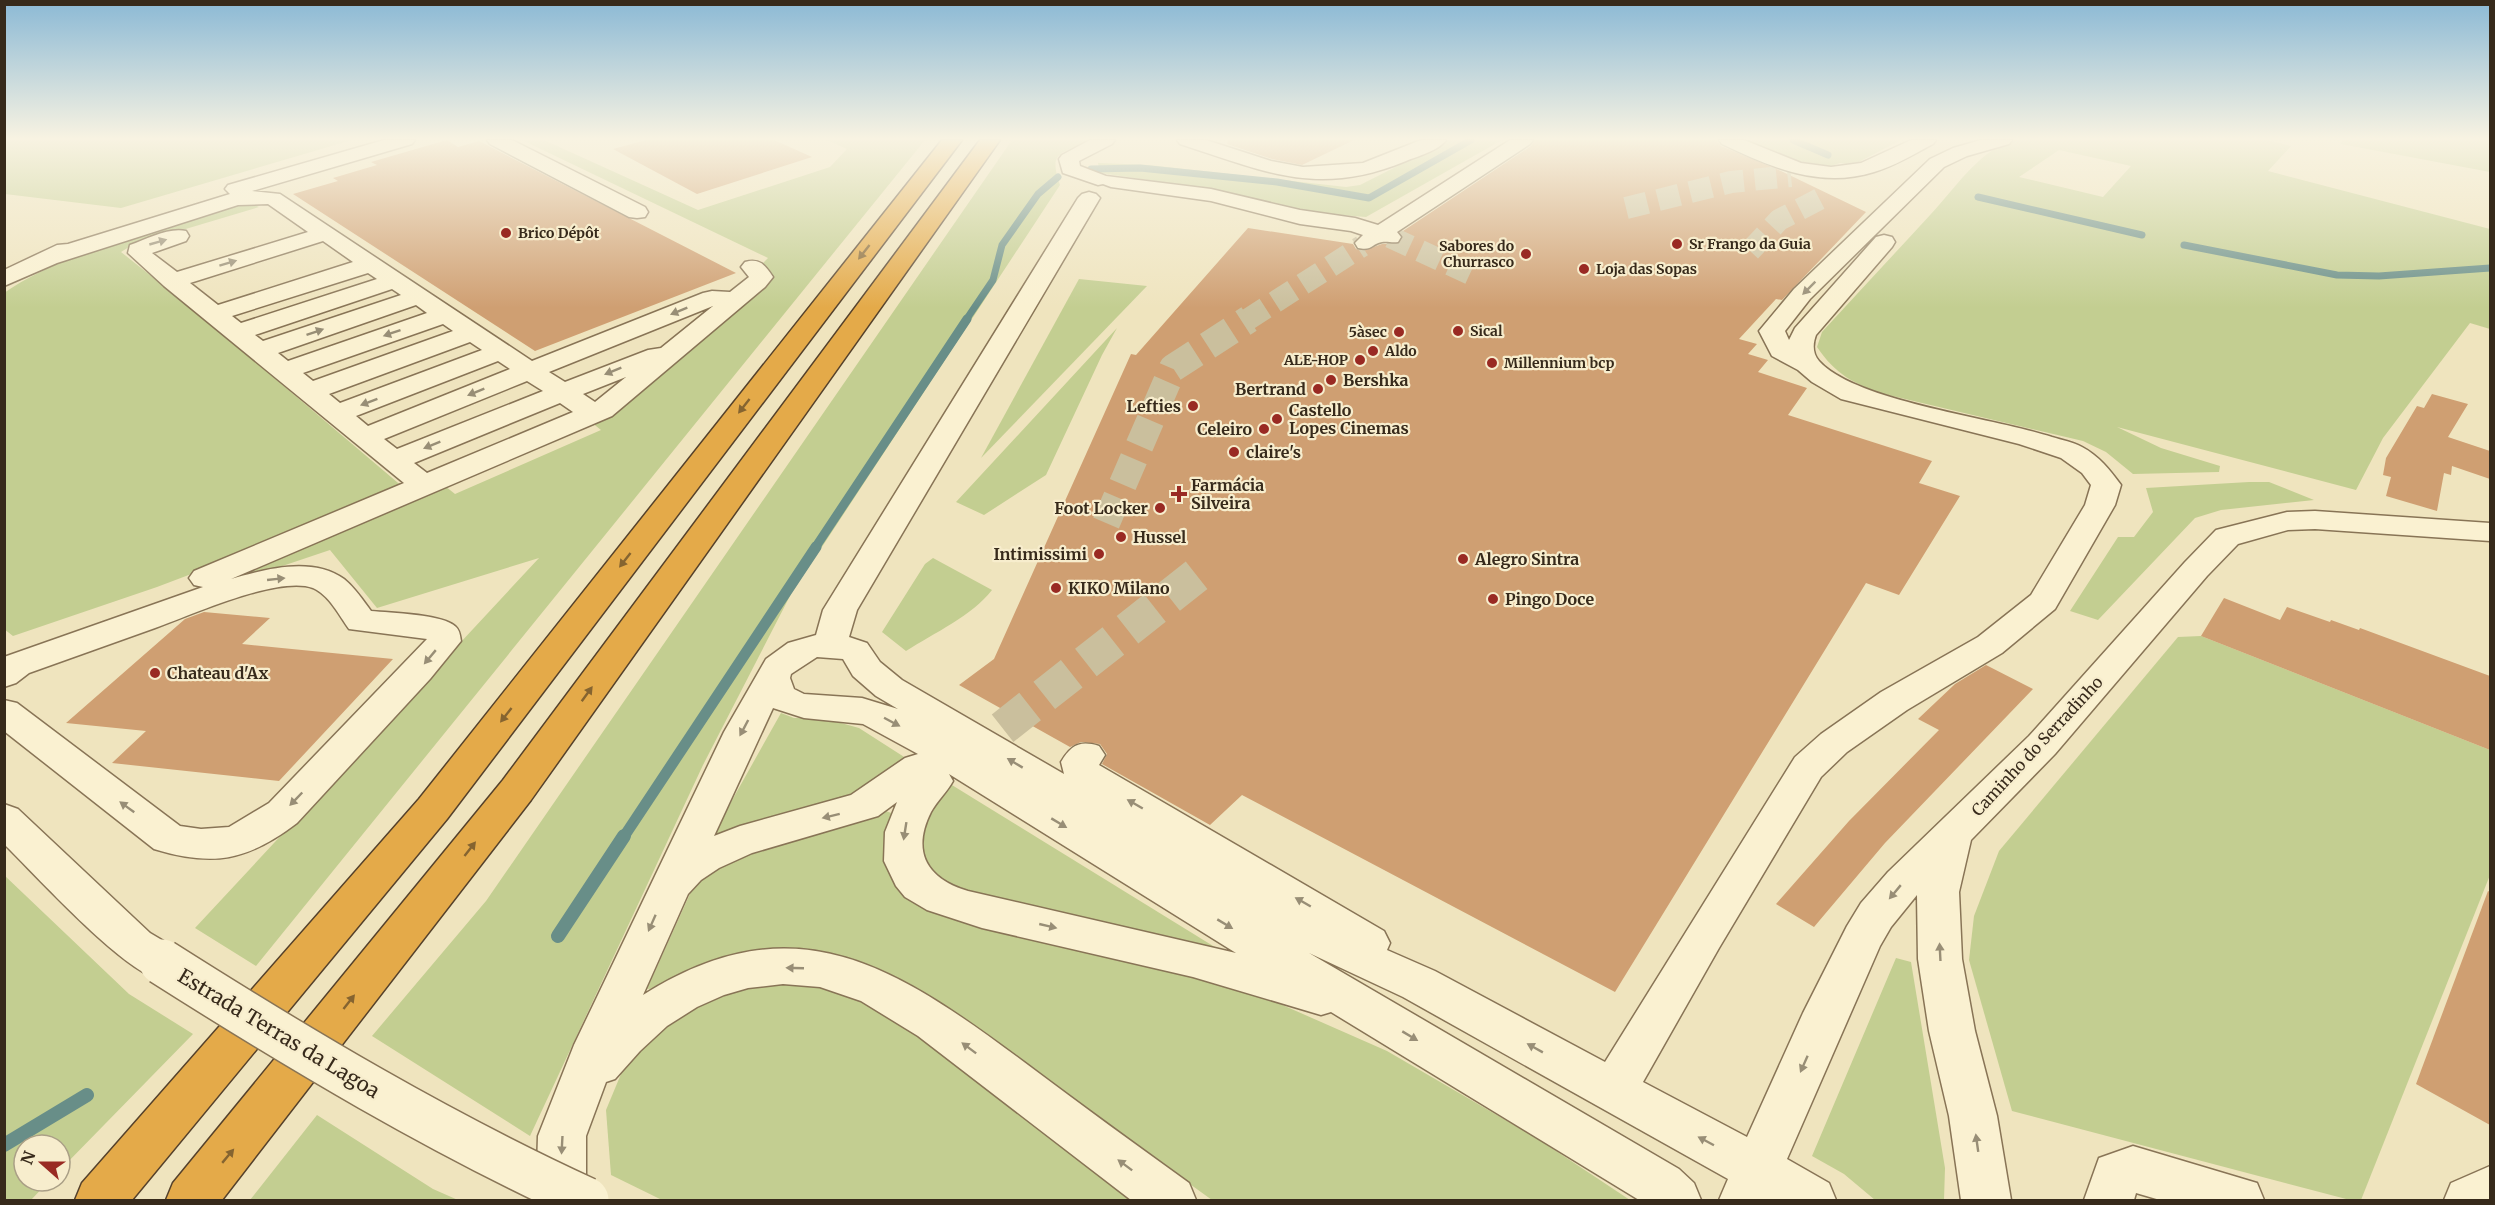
<svg xmlns="http://www.w3.org/2000/svg" width="2495" height="1205" viewBox="0 0 2495 1205" font-family="Merriweather,serif">
<style>
.green{fill:#c3ce91;fill-rule:evenodd}
.lines{fill:none;stroke-linecap:round;stroke-linejoin:round}
.stream-far3{stroke:#688e88;stroke-width:7}
.stream-far2{stroke:#688e88;stroke-width:9}
.stream-far1{stroke:#688e88;stroke-width:11}
.stream{stroke:#688e88;stroke-width:14}
.building{fill:#cf9f72}
.minor-tunnel-far2{stroke:#cabf9d;stroke-width:22;stroke-dasharray:22 11;stroke-linecap:butt}
.minor-tunnel-far1{stroke:#cabf9d;stroke-width:28;stroke-dasharray:28 14;stroke-linecap:butt}
.minor-tunnel{stroke:#cabf9d;stroke-width:35;stroke-dasharray:35 18;stroke-linecap:butt}
.minor-casing{stroke:#887456;stroke-width:3}
.highway-casing{stroke:#55412b;stroke-width:3}
.minor{fill:#faf1d1;fill-rule:evenodd}
.highway{fill:#e4aa49;fill-rule:evenodd}
.minor-bridge-casing{stroke:#887456;stroke-width:48;stroke-linecap:butt}
.minor-bridge{stroke:#faf1d1;stroke-width:45}
.oneway{fill:#988e76}
.oneway2{fill:#856430}
.poi-dot{fill:#992a23;stroke:#f7edcd;stroke-width:2}
.labels{text-anchor:middle;dominant-baseline:central;stroke-width:4.5;stroke-linejoin:round;paint-order:stroke}
.far-poi-label{font-size:14px;font-weight:bold;fill:#372a1b;stroke:#f7edcd;text-anchor:start}
.poi-label{font-size:16px;font-weight:bold;fill:#372a1b;stroke:#f7edcd;text-anchor:start}
.street-label{font-size:16px;fill:#372a1b;stroke:#f7edcd}
.near-street-label{font-size:20px;fill:#372a1b;stroke:#f7edcd}
</style>
<rect width="100%" height="100%" fill="#efe4be"/>
<!-- green -->
<g class="green">
<path d="M5,140h347l-231,68 -116,-14z"/>
<path d="M522,140h22l154,70 132,-43 17,-18 -20,-9h98l-669,826 -61,-38 344,-370 -162,50 -47,-58 -122,41 237,-105 10,8 146,-64 -10,-8 20,-10 157,-129 4,-9 -9,-11 5,-5z"/>
<path d="M1012,140h77c-25,15 -42,8 -29,45l-269,409 -88,171 -173,371 -158,-100 114,-135z"/>
<path d="M1449,140h53l-136,77 -64,-5 -106,-25 -96,-14 -2,-10 51,2 197,22 14,-2z"/>
<path d="M1743,140h158l-48,25 -13,-2 -9,3 -41,-5z"/>
<path d="M2011,140h256l24,6 -23,25 222,58v100l-20,-6 -87,115 -27,52 -239,-63 44,21 59,18 -1,6 -86,2 -27,-22 -23,-11 -199,-47c-30,-10 -49,-20 -67,-47l5,-15c36,-39 73,-79 109,-118 25,-27 45,-59 80,-74zM2059,150l72,16 -28,31 -84,-20z"/>
<path d="M2342,140h148v32l-149,-28z"/>
<path d="M252,204l7,3 -127,38 -11,7 73,58 210,178 -152,63 -95,36 -144,49 -9,-7v-336c60,-42 160,-65 230,-87z"/>
<path d="M1079,279l68,7 -166,172z"/>
<path d="M1117,328l-15,27 -56,120 -62,40 -28,-13z"/>
<path d="M2249,482h20l45,18 -93,10 -26,8 -97,102 -28,-9 48,-74h16l19,-25 -7,-24z"/>
<path d="M933,558l59,32c-20,26 -58,43 -86,61l-24,-19 43,-68z"/>
<path d="M2201,636l289,114v125l-129,325h-11l-338,-89 -43,-151 5,-44 25,-65 179,-214z"/>
<path d="M781,713l13,5h41l6,5 18,5 53,34 -59,39 -145,42z"/>
<path d="M947,782l271,167 -245,-52 -43,-18 -15,-35 17,-51z"/>
<path d="M883,810l11,4c-14,38 -13,62 19,89l349,93 125,55 151,88 92,61h-418l-248,-179 -88,-49 -229,17 51,-113 28,-18z"/>
<path d="M4,875l125,119 64,40 -133,136v-25h-36v36h25l-18,19h-26z"/>
<path d="M1896,958l15,4 34,206 -1,32h-69l-31,-26 -32,-18z"/>
<path d="M761,980l72,8 40,20 56,34 216,158h-483l-51,-25 -5,-65 15,-36 47,-56 49,-26z"/>
<path d="M317,1115l116,74 25,11h-208z"/>
</g>
<g class="lines">
<!-- stream-far3 -->
<g class="stream-far3">
<path d="M1793,140l35,15"/>
<path d="M1091,169l49,-1 137,14 92,16 102,-58"/>
<path d="M1978,197l164,38"/>
<path d="M2184,245l153,30 42,1 111,-8"/>
<path d="M966,320l27,-40 9,-35 36,-51 20,-17"/>
</g>
<!-- stream-far2 -->
<path class="stream-far2" d="M815,548l152,-229"/>
<!-- stream-far1 -->
<path class="stream-far1" d="M623,838l193,-291"/>
<!-- stream -->
<g class="stream">
<path d="M558,936l66,-100"/>
<path d="M4,1145l83,-50"/>
</g>
</g>
<!-- building -->
<g class="building">
<path d="M447,140l11,7 21,-6 257,132 -201,78 -242,-157 45,-13 -5,-3 44,-13 -6,-3z"/>
<path d="M646,140h128l38,17 -115,37 -84,-45z"/>
<path d="M1228,140h126l-52,25 -30,-6 -45,-15z"/>
<path d="M1535,140h181l5,6 60,25 85,41 -84,88 -6,-1 -37,40 18,5 -9,10 20,6 -10,12 49,16 -19,27 144,46 -13,22 41,13 -61,99 -33,-12 -251,409 -373,-197 -32,30 -108,-61 5,-10 -7,-10 -19,-2 -11,5 -111,-62 35,-26 137,-305 5,1 112,-127 105,16 3,5 7,2 19,-7h16l5,-7 -3,-4 131,-87z"/>
<path d="M2432,394l36,10 -20,33 42,14v28l-38,-13 -1,9 -7,-2 -7,38 -51,-15 5,-19 -8,-2 3,-17 31,-52 7,2z"/>
<path d="M2224,598l56,22 7,-13 43,15 1,-2 28,10 1,-2 130,48v74l-289,-114z"/>
<path d="M204,612l66,6 -28,26 151,15 -114,122 -167,-18 34,-32 -80,-8 119,-104z"/>
<path d="M1986,665l47,24 -148,154 -71,84 -38,-23 73,-83 90,-91 -21,-11 37,-35z"/>
<path d="M2488,891l2,1v233l-74,-41z"/>
</g>
<g class="lines">
<!-- minor-tunnel-far2 -->
<g class="minor-tunnel-far2">
<path d="M1626,208l105,-26 60,-6"/>
<path d="M1390,237l87,40"/>
<path d="M1750,251l29,-31 50,-26"/>
<path d="M1247,320l115,-74"/>
</g>
<!-- minor-tunnel-far1 -->
<path class="minor-tunnel-far1" d="M1106,523l67,-155 76,-49"/>
<!-- minor-tunnel -->
<path class="minor-tunnel" d="M961,761l241,-190"/>
<defs>
<g id="minor">
<path d="M384,140h31l-3,4 -160,47 28,3 252,167 171,-68 9,-2 18,1 19,-15 -8,-10 4,-5c15,-4 20,3 28,15l-8,10 -153,129 -381,163c34,-10 81,-23 113,0 11,9 19,21 27,32 19,2 73,3 85,16 4,4 4,9 5,14l-31,38 -133,144c-50,38 -84,44 -143,26l-150,-118v-31l13,3 163,123 21,3 28,-2 40,-24 158,-164 -78,-10c-10,-14 -20,-34 -36,-41 -35,-13 -124,28 -158,40 -42,15 -84,30 -126,45l-13,10 -12,4v-30l199,-70 -9,-2 -5,-7 5,-7 210,-88 -240,-197 -36,-33 2,-8c17,-6 39,-18 56,-14l3,5 -3,5 -34,12 25,19 131,-40 -40,-28 -30,1 -181,58 -53,23v-16l53,-25 11,-1 162,-50 -5,-5 3,-4zM323,241l30,21 -135,43 -28,-22zM368,273l9,6 -136,44 -9,-7zM392,289l9,6 -138,46 -8,-6zM416,305l11,8 -139,48 -10,-8zM713,306l-52,42 -13,2 -83,32 -16,-10zM443,324l10,7 -140,50 -10,-8zM470,342l12,8 -142,53 -11,-9zM498,361l12,8 -142,57 -12,-10zM626,377l-31,25 -12,-8zM527,381l16,10 -146,58 -13,-10zM560,403l13,9 -146,61 -13,-10z"/>
<path d="M487,140h25l133,67 3,5 -3,5 -8,1 -8,-1 -139,-73z"/>
<path d="M1090,140h25l-3,4 -33,17 1,5 26,10 105,13 89,21 55,8 23,7 132,-85h23l-3,4 -133,88 4,5 -3,5c-6,1 -11,-1 -16,0 -11,2 -9,9 -24,6l-3,-5 8,-8 -12,-4 -51,-7 -89,-23 -100,-14 -8,-3 -5,1 -35,-12 -4,-14 3,-4z"/>
<path d="M1177,140h29l65,21 32,6 60,-4 58,-23h25c-8,11 -28,16 -40,21 -89,37 -142,10 -226,-17z"/>
<path d="M1719,140h25l57,23 30,4 30,-4 50,-23h25l-3,4c-19,10 -38,22 -59,28 -54,17 -104,-5 -152,-28z"/>
<path d="M1981,140h31l-3,4 -42,12 -23,11 -134,132 -25,32 4,9 6,-12 81,-91 8,-2 8,2 3,5 -3,5 -76,88c-3,8 -4,18 3,26 37,41 176,57 233,76 10,3 21,5 30,10 17,9 28,23 39,38l-6,20 -60,104 -53,44 -95,57 -60,42 -26,25 -102,171 -76,134 104,55 56,-124 44,-87 14,-23 27,-31 141,-136 156,-174 31,-32 71,-18 28,-1 175,12v18l-175,-12 -27,1 -50,14 -31,32 -152,178 -84,86 -12,52 3,67 13,72 22,85 14,84h-50l-12,-84 -20,-85 -11,-72 -1,-64 -26,32 -11,19 -93,213 42,24 7,17h-117l9,-21 -325,-182 -94,-44 370,216 15,14 7,17h-62l-308,-188 -10,3 -128,-38 -211,-49 -55,-18 -22,-13 -9,-11 -12,-25 1,-29 12,-30 -19,14 -126,37 -33,15 -18,12 -13,14 -45,101c155,-98 257,-25 385,70 53,40 107,79 161,118l7,17h-65l-213,-164 -57,-35 -41,-14 -37,-3 -35,4 -24,7 -27,12 -30,19 -27,25 -25,28 -9,3 -20,54v64h-50l2,-64 36,-91 150,-313 42,-73 22,-16 28,-8 7,-25 255,-412 4,-4 7,-2 7,2 4,4 -243,412 -8,27 18,6 13,19 22,18 162,94 -3,-12c10,-17 19,-22 38,-16l6,9 -6,10 285,166 6,12 -3,7 48,21 170,91 190,-305 26,-23 60,-42 97,-55 53,-42 54,-90 6,-20 -9,-12 -21,-15 -42,-14 -178,-45 -29,-17 -14,-12 -26,-14 -13,-25 35,-42 136,-130 23,-11zM817,657l26,2 10,17 23,20 22,13 -36,-11 -58,-4 -10,-5 -4,-11 1,-4zM773,708l31,10 59,6 55,30 -13,4 -54,37 -111,31 -26,10zM949,774l287,179 -268,-62c-41,-12 -57,-39 -37,-79 6,-11 16,-20 22,-31z"/>
<path d="M4,804l14,5 132,124 27,16 7,13 -7,13c-5,2 -12,5 -17,4 -36,-6 -126,-106 -156,-135z"/>
<path d="M2133,1146l124,37 7,17h-104l-24,-7 -2,7h-50l15,-42z"/>
<path d="M2490,1166v34h-46l7,-17z"/>
</g>
<g id="highway">
<path d="M942,140h20l-515,679 -315,381h-57l7,-17 337,-384z"/>
<path d="M980,140h20l-469,660 -309,400h-56l7,-17 330,-403z"/>
</g>
</defs>
<!-- minor casing -->
<use href="#minor" class="minor-casing"/>
<!-- highway casing -->
<use href="#highway" class="highway-casing"/>
<!-- minor -->
<use href="#minor" class="minor"/>
<!-- highway -->
<use href="#highway" class="highway"/>
<defs>
<path id="minor-bridge" d="M162,962c137,87 276,170 424,238"/>
</defs>
<!-- minor-bridge casing -->
<use href="#minor-bridge" class="minor-bridge-casing"/>
<!-- minor-bridge -->
<use href="#minor-bridge" class="minor-bridge"/>
</g>
<!-- one-way arrows -->
<defs><path id="oneway-solid" d="M-6-.8H1V-3.2L6.5 0L1 3.2V.8H-6Z" transform="scale(1.5)"/></defs>
<g class="oneway">
<use href="#oneway-solid" transform="translate(158 242) rotate(-16)"/>
<use href="#oneway-solid" transform="translate(228 263) rotate(-17)"/>
<use href="#oneway-solid" transform="translate(1809 288) rotate(135)"/>
<use href="#oneway-solid" transform="translate(679 311) rotate(158)"/>
<use href="#oneway-solid" transform="translate(315 332) rotate(-19)"/>
<use href="#oneway-solid" transform="translate(392 333) rotate(161)"/>
<use href="#oneway-solid" transform="translate(613 371) rotate(158)"/>
<use href="#oneway-solid" transform="translate(476 392) rotate(158)"/>
<use href="#oneway-solid" transform="translate(369 402) rotate(159)"/>
<use href="#oneway-solid" transform="translate(432 445) rotate(158)"/>
<use href="#oneway-solid" transform="translate(276 579) rotate(-6)"/>
<use href="#oneway-solid" transform="translate(430 657) rotate(130)"/>
<use href="#oneway-solid" transform="translate(892 722) rotate(28)"/>
<use href="#oneway-solid" transform="translate(744 728) rotate(118)"/>
<use href="#oneway-solid" transform="translate(1015 763) rotate(-149)"/>
<use href="#oneway-solid" transform="translate(296 799) rotate(134)"/>
<use href="#oneway-solid" transform="translate(1135 804) rotate(-150)"/>
<use href="#oneway-solid" transform="translate(127 807) rotate(-144)"/>
<use href="#oneway-solid" transform="translate(831 816) rotate(166)"/>
<use href="#oneway-solid" transform="translate(1059 823) rotate(31)"/>
<use href="#oneway-solid" transform="translate(905 831) rotate(99)"/>
<use href="#oneway-solid" transform="translate(1895 892) rotate(130)"/>
<use href="#oneway-solid" transform="translate(1303 902) rotate(-150)"/>
<use href="#oneway-solid" transform="translate(652 923) rotate(114)"/>
<use href="#oneway-solid" transform="translate(1225 924) rotate(31)"/>
<use href="#oneway-solid" transform="translate(1048 926) rotate(13)"/>
<use href="#oneway-solid" transform="translate(1940 952) rotate(-93)"/>
<use href="#oneway-solid" transform="translate(795 968) rotate(-178)"/>
<use href="#oneway-solid" transform="translate(1410 1036) rotate(31)"/>
<use href="#oneway-solid" transform="translate(969 1048) rotate(-143)"/>
<use href="#oneway-solid" transform="translate(1535 1048) rotate(-151)"/>
<use href="#oneway-solid" transform="translate(1804 1064) rotate(114)"/>
<use href="#oneway-solid" transform="translate(1706 1141) rotate(-152)"/>
<use href="#oneway-solid" transform="translate(1977 1143) rotate(-98)"/>
<use href="#oneway-solid" transform="translate(562 1145) rotate(93)"/>
<use href="#oneway-solid" transform="translate(1125 1165) rotate(-143)"/>
</g>
<g class="oneway2">
<use href="#oneway-solid" transform="translate(864 252) rotate(128)"/>
<use href="#oneway-solid" transform="translate(744 406) rotate(128)"/>
<use href="#oneway-solid" transform="translate(625 560) rotate(128)"/>
<use href="#oneway-solid" transform="translate(587 694) rotate(-54)"/>
<use href="#oneway-solid" transform="translate(506 715) rotate(128)"/>
<use href="#oneway-solid" transform="translate(470 849) rotate(-52)"/>
<use href="#oneway-solid" transform="translate(349 1002) rotate(-52)"/>
<use href="#oneway-solid" transform="translate(228 1156) rotate(-50)"/>
</g>
<!-- sky -->
<linearGradient id="sky" x2="0" y2="1"><stop stop-color="#8bb9d5"/><stop offset="0.45" stop-color="#f8f3e2"/><stop offset="1" stop-color="#f8f3e2" stop-opacity="0"/></linearGradient>
<rect width="2495" height="308" fill="url(#sky)"/>
<!-- markers -->
<g class="poi-dot">
<circle cx="506" cy="233" r="6"/>
<circle cx="1677" cy="244" r="6"/>
<circle cx="1526" cy="254" r="6"/>
<circle cx="1584" cy="269" r="6"/>
<circle cx="1458" cy="331" r="6"/>
<circle cx="1399" cy="332" r="6"/>
<circle cx="1373" cy="351" r="6"/>
<circle cx="1360" cy="360" r="6"/>
<circle cx="1492" cy="363" r="6"/>
<circle cx="1331" cy="380" r="6"/>
<circle cx="1318" cy="389" r="6"/>
<circle cx="1193" cy="406" r="6"/>
<circle cx="1277" cy="419" r="6"/>
<circle cx="1264" cy="429" r="6"/>
<circle cx="1234" cy="452" r="6"/>
<path d="M1176 485h6v6h6v6h-6v6h-6v-6h-6v-6h6z"/>
<circle cx="1160" cy="508" r="6"/>
<circle cx="1121" cy="537" r="6"/>
<circle cx="1099" cy="554" r="6"/>
<circle cx="1463" cy="559" r="6"/>
<circle cx="1056" cy="588" r="6"/>
<circle cx="1493" cy="599" r="6"/>
<circle cx="155" cy="673" r="6"/>
</g>
<g class="labels">
<!-- far-poi labels -->
<g class="far-poi-label">
<text x="518" y="233">Brico Dépôt</text>
<text x="1689" y="244">Sr Frango da Guia</text>
<text x="1514" y="246" text-anchor="end">Sabores do<tspan x="1514" dy="16">Churrasco</tspan></text>
<text x="1596" y="269">Loja das Sopas</text>
<text x="1470" y="331">Sical</text>
<text x="1387" y="332" text-anchor="end">5àsec</text>
<text x="1385" y="351">Aldo</text>
<text x="1348" y="360" text-anchor="end">ALE-HOP</text>
<text x="1504" y="363">Millennium bcp</text>
</g>
<!-- poi labels -->
<g class="poi-label">
<text x="1343" y="380">Bershka</text>
<text x="1306" y="389" text-anchor="end">Bertrand</text>
<text x="1181" y="406" text-anchor="end">Lefties</text>
<text x="1289" y="410">Castello<tspan x="1289" dy="18">Lopes Cinemas</tspan></text>
<text x="1252" y="429" text-anchor="end">Celeiro</text>
<text x="1246" y="452">claire's</text>
<text x="1191" y="485">Farmácia<tspan x="1191" dy="18">Silveira</tspan></text>
<text x="1148" y="508" text-anchor="end">Foot Locker</text>
<text x="1133" y="537">Hussel</text>
<text x="1087" y="554" text-anchor="end">Intimissimi</text>
<text x="1475" y="559">Alegro Sintra</text>
<text x="1068" y="588">KIKO Milano</text>
<text x="1505" y="599">Pingo Doce</text>
<text x="167" y="673">Chateau d'Ax</text>
</g>
<!-- street labels -->
<g class="street-label">
<text transform="translate(2037 746) rotate(-47)">Caminho do Serradinho</text>
</g>
<!-- near-street labels -->
<g class="near-street-label">
<text transform="translate(279 1033) rotate(31)">Estrada Terras da Lagoa</text>
</g>
</g>
<!-- border -->
<rect width="2495" height="1205" fill="none" stroke="#372a1b" stroke-width="12"/>
<!-- north arrow -->
<g transform="translate(42 1163) rotate(291)"><circle r="28" fill="#f7edcd" stroke="#aa9f86" stroke-width="1.5"/>
<path d="M0-4.5L10 22L0 15L-10 22Z" fill="#992a23"/>
<text y="-9" font-size="16" font-weight="bold" text-anchor="middle" fill="#372a1b">N</text>
</g>
</svg>
